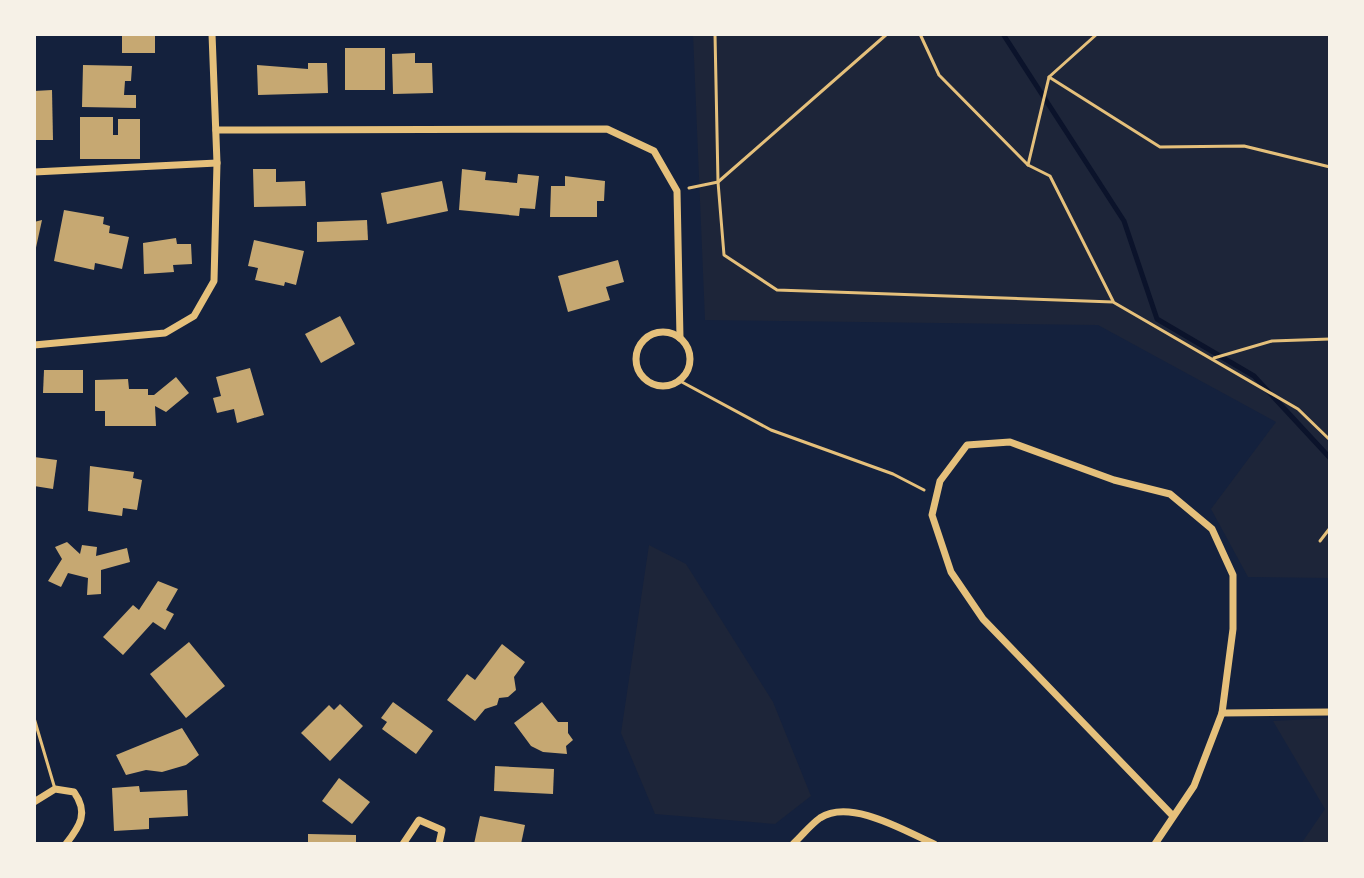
<svg xmlns="http://www.w3.org/2000/svg" width="1364" height="878" viewBox="0 0 1364 878" font-family="'Exo 2',sans-serif">
<style>
.green{fill:#1d2539}
.lines{fill:none;stroke-linecap:round;stroke-linejoin:round}
.stream{stroke:#0b132b;stroke-width:5}
.building{fill:#c6a872}
.path{stroke:#e5c07b;stroke-width:3}
.service{stroke:#e5c07b;stroke-width:3}
.minor{stroke:#e5c07b;stroke-width:7}
</style>
<rect width="100%" height="100%" fill="#14213d"/>
<!-- green -->
<g class="green">
<path d="M693,34h637v544l-82,-1 -37,-68 65,-87 -178,-97 -393,-5z"/>
<path d="M649,545l37,19 87,138 38,94 -36,28 -120,-10 -34,-81z"/>
<path d="M1330,718v126h-29l24,-35 -52,-88z"/>
</g>
<g class="lines">
<!-- stream -->
<path class="stream" d="M1003,34l121,187 33,98 97,57 76,82"/>
</g>
<!-- building -->
<g class="building">
<rect x="122" y="34" width="33" height="19"/>
<rect x="345" y="48" width="40" height="42"/>
<path d="M415,53v10h17l1,30 -40,1 -1,-40z"/>
<path d="M308,63h19l1,30 -70,2 -1,-30 51,4z"/>
<path d="M83,65l49,1 -1,15h-6l-1,14h12v13l-54,-1z"/>
<path d="M52,90l1,50h-19v-49z"/>
<path d="M80,117h33v18h5v-16h22v40h-60z"/>
<path d="M253,169h23v13l29,-1 1,25 -52,1z"/>
<path d="M462,169l24,3 -1,8 32,3 1,-9 21,2 -4,33 -15,-1 -1,8 -60,-6z"/>
<path d="M565,176l40,5 -1,20h-7v16h-47l1,-31h14z"/>
<path d="M442,181l6,30 -61,13 -6,-31z"/>
<path d="M64,210l40,7 -1,7 7,2 -1,7 20,4 -7,32 -27,-6 -1,7 -40,-9z"/>
<path d="M42,220l-7,32h-1v-30z"/>
<path d="M367,220l1,20 -51,2v-20z"/>
<path d="M176,238l1,6h14l1,20 -19,1 1,7 -30,2 -1,-31z"/>
<path d="M254,240l50,11 -8,34 -11,-3 -1,4 -29,-6 3,-12 -10,-2z"/>
<path d="M618,260l6,22 -18,5 4,13 -42,12 -10,-36z"/>
<path d="M340,316l15,28 -34,19 -16,-29z"/>
<path d="M250,368l14,47 -27,8 -3,-14 -17,4 -4,-15 8,-2 -5,-19z"/>
<path d="M44,370h39v23h-40z"/>
<path d="M176,377l13,16 -23,19 -11,-6 1,20h-51v-15h-10v-31l33,-1 1,10h19v6h6z"/>
<path d="M34,457l23,3 -4,29 -19,-3z"/>
<path d="M90,466l44,6 -1,6 9,2 -5,30 -14,-2 -1,8 -34,-5z"/>
<path d="M67,542l13,12 2,-9 15,2 -1,9 31,-8 3,14 -29,8v24l-14,1 1,-17 -20,-5 -7,14 -13,-6 14,-22 -7,-12z"/>
<path d="M158,581l20,8 -12,21 8,4 -9,16 -12,-8 -30,33 -20,-18 30,-32 6,5z"/>
<path d="M189,642l36,44 -39,32 -36,-44z"/>
<path d="M502,644l23,18 -11,15 2,13 -8,7 -9,1 -2,7 -12,4 -10,12 -28,-21 20,-26 8,6z"/>
<path d="M393,702l40,29 -17,23 -34,-25 5,-7 -6,-4z"/>
<path d="M542,702l16,20h10v11l5,7 -7,6 1,8 -24,-2 -12,-6 -17,-23z"/>
<path d="M340,704l23,22 -33,35 -29,-28 28,-28 5,5z"/>
<path d="M182,728l17,27 -13,10 -24,7 -16,-2 -20,5 -10,-20z"/>
<path d="M495,766l59,3 -1,25 -59,-3z"/>
<path d="M339,778l31,24 -18,22 -30,-23z"/>
<path d="M139,786l1,6 47,-2 1,26 -39,2v11l-35,2 -2,-43z"/>
<path d="M480,816l45,9 -4,19h-47z"/>
<path d="M308,834l48,1v9h-48z"/>
</g>
<g class="lines">
<!-- path -->
<g class="path">
<path d="M715,34l3,148 6,73 53,35 336,12 185,107 32,31"/>
<path d="M920,34l19,41 89,90 22,11 63,125"/>
<path d="M1049,77l111,70 84,-1 86,21"/>
<path d="M1028,165l21,-88 48,-43"/>
<path d="M689,188l29,-6 169,-148"/>
<path d="M1214,358l58,-17 58,-2"/>
<path d="M680,381l91,49 122,44 31,16"/>
<path d="M1320,541l10,-13"/>
</g>
<!-- service -->
<path class="service" d="M34,718l21,71"/>
<!-- minor -->
<g class="minor">
<path d="M216,130l391,-1 47,22 23,40 3,147"/>
<path d="M34,172l183,-9"/>
<circle cx="663" cy="359" r="27"/>
<path d="M34,345l131,-12 29,-17 20,-35 3,-118 -5,-129"/>
<path d="M1222,713l108,-1"/>
<path d="M34,802l21,-13 19,3c15,21 6,34 -8,52"/>
<path d="M403,844l16,-24 23,10 -3,14"/>
<path d="M793,844c9,-8 17,-19 27,-26 30,-20 85,13 114,26"/>
<path d="M1155,844l39,-58 28,-73 11,-84v-54l-21,-46 -42,-35 -56,-14 -104,-38 -43,3 -27,36 -8,34 19,57 32,47 190,197"/>
</g>
</g>
<!-- border -->
<rect width="1364" height="878" fill="none" stroke="#f6f1e7" stroke-width="72"/>
</svg>
